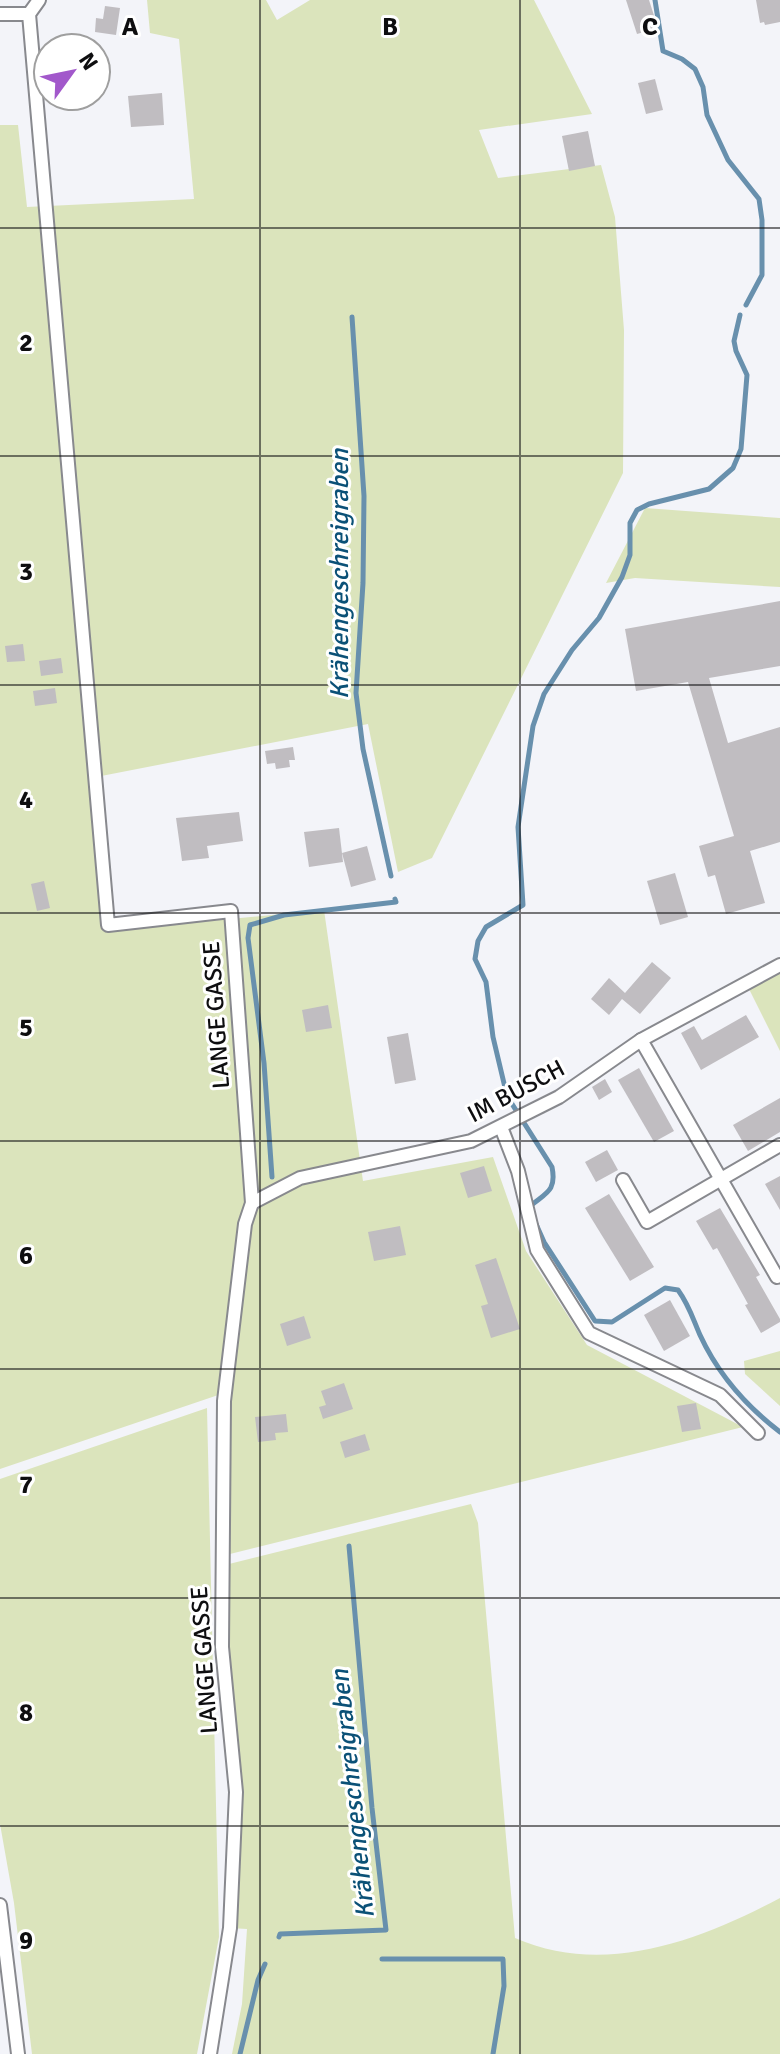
<svg xmlns="http://www.w3.org/2000/svg" width="780" height="2054" viewBox="0 0 780 2054" font-family="Signika,sans-serif">
<style>
.green{fill:#dbe4bc}
.lines{fill:none;stroke-linecap:round;stroke-linejoin:round}
.stream{stroke:#6890ad;stroke-width:5}
.building{fill:#c0bdc1}
.street-casing{stroke:#88898e;stroke-width:16}
.street{stroke:#fff;stroke-width:12}
.grid{fill:none;stroke:#0e0e10;stroke-width:2;stroke-opacity:0.55}
.labels{text-anchor:middle;dominant-baseline:central;stroke-width:6;stroke-linejoin:round;paint-order:stroke}
.street-label{font-size:24px;fill:#0e0e10;stroke:#fff}
.water-label{font-size:26px;font-style:italic;fill:#0b5177;stroke:#fff}
.grid-label{font-size:26px;text-anchor:middle;font-weight:bold;fill:#0e0e10;stroke:#fff;stroke-width:6;stroke-linejoin:round;paint-order:stroke}
</style>
<rect width="100%" height="100%" fill="#f3f4f9"/>
<!-- green -->
<g class="green">
<path d="M147,0h119l11,20 33,-20h224l58,114 -113,16 19,48 103,-13 14,52 9,113 -1,143 -191,385 -34,14 -30,-148 -277,54 13,153 220,-21 39,271 130,-24 33,94 61,94 156,82 -513,127v-163l-230,78v-1344h18l9,82 167,-8 -15,-160 -29,-6z"/>
<path d="M645,508l135,10v69l-145,-9 -29,5z"/>
<path d="M780,968v83l-34,-68z"/>
<path d="M780,1351v55l-35,-32 -1,-13z"/>
<path d="M207,1408l12,529 -22,117h-165l-18,-151 -14,-79v-345z"/>
<path d="M471,1504l7,19 37,415c89,39 184,3 265,-40v156h-548l10,-50 5,-75 -17,-1 6,-136 -15,-226z"/>
</g>
<g class="lines">
<!-- stream -->
<g class="stream">
<path d="M655,0l8,51 19,8 13,10 8,18 4,28 21,45 31,39 3,21v55l-16,30"/>
<path d="M352,317l12,179 -1,87 -7,110 7,56 28,127"/>
<path d="M272,1177l-8,-114 -16,-125 2,-13 34,-10 112,-13 -1,-3"/>
<path d="M529,1207c16,-14 28,-15 23,-40l-45,-71 -14,-59 -7,-55 -11,-23 3,-18 8,-14 37,-22 -5,-78 15,-101 11,-32 28,-44 27,-32 23,-41 8,-22v-32l7,-13 12,-6 60,-15 24,-21 8,-19 6,-74 -11,-24 -2,-10 6,-26"/>
<path d="M536,1224l8,18 51,79 17,1 53,-34 13,2c11,15 15,29 22,45 18,39 46,71 80,97"/>
<path d="M279,1937l1,-3 106,-4 -14,-122 -23,-262"/>
<path d="M382,1959h121l1,27 -11,68"/>
<path d="M240,2054l18,-74 7,-16"/>
</g>
</g>
<!-- building -->
<g class="building">
<path d="M626,0h23l9,28 -21,6z"/>
<path d="M756,0h24v22l-15,3 -1,-3 -4,1z"/>
<path d="M105,6l15,2 -4,27 -21,-3 1,-14 7,1z"/>
<path d="M655,79l8,31 -17,4 -8,-31z"/>
<path d="M162,93l2,32 -33,2 -3,-31z"/>
<path d="M588,131l7,35 -26,5 -7,-35z"/>
<path d="M780,601v65l-71,12 19,65 52,-16v115l-30,9 15,52 -39,11 -11,-39 -7,2 -9,-31 35,-10 -46,-154 -52,9 -11,-62z"/>
<path d="M23,644l2,17 -18,1 -2,-16z"/>
<path d="M61,658l2,15 -22,3 -2,-15z"/>
<path d="M55,688l2,15 -22,3 -2,-15z"/>
<path d="M293,747l2,13h-6l1,7 -14,2 -1,-6 -8,1 -2,-13z"/>
<path d="M239,812l4,29 -36,5 2,12 -27,3 -6,-43z"/>
<path d="M339,828l4,34 -34,5 -5,-35z"/>
<path d="M367,846l9,34 -25,7 -9,-34z"/>
<path d="M675,873l13,44 -28,8 -13,-44z"/>
<path d="M44,881l6,27 -13,3 -6,-27z"/>
<path d="M652,962l19,16 -31,36 -18,-15 -13,16 -18,-16 18,-21 16,15z"/>
<path d="M328,1005l4,23 -26,4 -4,-22z"/>
<path d="M746,1015l13,22 -58,33 -20,-37 13,-7 8,14z"/>
<path d="M408,1033l8,47 -21,4 -8,-47z"/>
<path d="M639,1068l35,63 -20,11 -36,-62z"/>
<path d="M605,1079l7,13 -13,8 -7,-13z"/>
<path d="M780,1098v34l-32,19 -15,-26z"/>
<path d="M607,1150l11,20 -22,12 -11,-20z"/>
<path d="M484,1166l8,25 -24,7 -8,-25z"/>
<path d="M780,1176v34l-15,-26z"/>
<path d="M609,1194l45,73 -24,14 -45,-73z"/>
<path d="M720,1208l40,67 -4,2 24,42v3l-19,11 -16,-28 3,-1 -31,-56 -4,2 -17,-29z"/>
<path d="M400,1226l6,29 -32,6 -6,-29z"/>
<path d="M496,1258l24,71 -29,9 -10,-32 7,-2 -13,-39z"/>
<path d="M670,1300l20,36 -26,15 -20,-36z"/>
<path d="M304,1316l7,22 -24,8 -7,-22z"/>
<path d="M344,1383l9,26 -30,10 -4,-12 7,-2 -5,-14z"/>
<path d="M696,1403l5,26 -19,3 -5,-26z"/>
<path d="M286,1414l2,18 -13,1 1,7 -18,2 -3,-25z"/>
<path d="M365,1434l5,16 -25,8 -5,-16z"/>
</g>
<g class="lines">
<defs>
<g id="street">
<path d="M39,0l-10,14 79,911 123,-14 21,292 -7,21 -21,177 -2,246 14,145 -6,136 -20,126"/>
<path d="M0,14h29"/>
<path d="M641,1040l136,237 3,-1"/>
<path d="M501,1127l17,44 19,79 52,83 131,62 38,38"/>
<path d="M623,1180l24,42 133,-77"/>
<path d="M252,1203l48,-25 171,-37 88,-44 82,-57 139,-75"/>
<path d="M0,1905l18,149"/>
</g>
</defs>
<!-- street casing -->
<use href="#street" class="street-casing"/>
<!-- street -->
<use href="#street" class="street"/>
</g>
<!-- grid -->
<path class="grid" d="M260,0v2054M520,0v2054M0,228h780M0,456h780M0,685h780M0,913h780M0,1141h780M0,1369h780M0,1598h780M0,1826h780"/>
<g class="labels">
<!-- street labels -->
<g class="street-label">
<text transform="translate(216 1015) rotate(-94)">LANGE GASSE</text>
<text transform="translate(516 1091) rotate(-28)">IM BUSCH</text>
<text transform="translate(204 1660) rotate(-94)">LANGE GASSE</text>
</g>
<!-- water labels -->
<g class="water-label">
<text transform="translate(340 574) rotate(-90)">Krähengeschreigraben</text>
<text transform="translate(353 1794) rotate(-96)">Krähengeschreigraben</text>
</g>
</g>
<g class="grid-label">
<text x="130" y="35">A</text>
<text x="390" y="35">B</text>
<text x="650" y="35">C</text>
<text x="26" y="351">2</text>
<text x="26" y="580">3</text>
<text x="26" y="808">4</text>
<text x="26" y="1036">5</text>
<text x="26" y="1264">6</text>
<text x="26" y="1493">7</text>
<text x="26" y="1721">8</text>
<text x="26" y="1949">9</text>
</g>
<!-- north arrow -->
<g transform="translate(72 72) rotate(57)"><circle r="38" fill="#ffffff" stroke="#9f9f9f" stroke-width="2"/>
<path d="M0-6L14 30L0 20L-14 30Z" fill="#a258cb"/>
<text y="-12" font-size="22" font-weight="bold" text-anchor="middle" fill="#0e0e10">N</text>
</g>
</svg>
